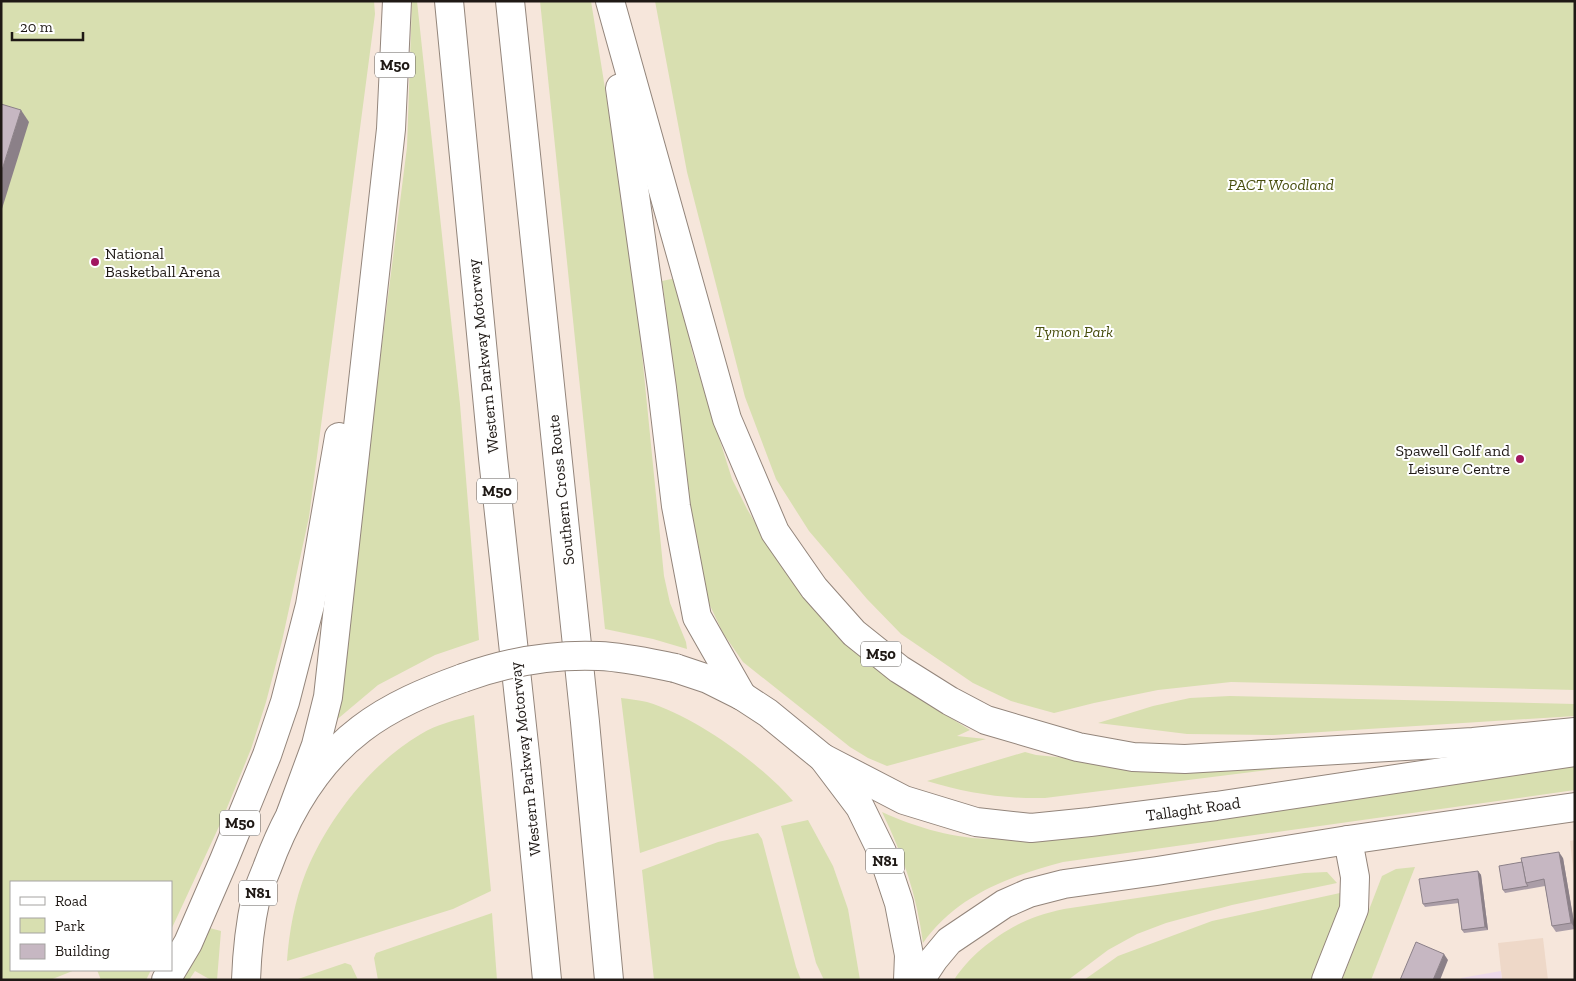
<svg xmlns="http://www.w3.org/2000/svg" width="1576" height="981" viewBox="0 0 1576 981" font-family="'Zilla Slab',serif">
<style>
.built{fill:#eed8c8}
.industrial{fill:#edd9e9}
.green{fill:#d8dfb0}
.lines{fill:none;stroke-linecap:round;stroke-linejoin:round}
.minor-casing{stroke:#93857b;stroke-width:30}
.major-casing{stroke:#93857b;stroke-width:30}
.highway-casing{stroke:#93857b;stroke-width:30}
.minor{stroke:#fff;stroke-width:28}
.major{stroke:#fff;stroke-width:28}
.highway{stroke:#fff;stroke-width:28}
.major-bridge-casing{stroke:#93857b;stroke-width:30;stroke-linecap:butt}
.major-bridge{stroke:#fff;stroke-width:28}
.wall{fill:#aa9da7}
.shaded-wall{fill:#8b8088}
.building{fill:#c6b7c2;stroke:#8b8088}
.poi-dot{fill:#a1155f;stroke:#fff;stroke-width:2}
.labels{text-anchor:middle;dominant-baseline:central;stroke-width:4;stroke-linejoin:round;paint-order:stroke}
.shield{fill:#fff;stroke:#625e5b;stroke-width:1}
.shield-label{font-size:15px;font-weight:bold;fill:#1f1915}
.park-label{font-size:16px;font-style:italic;fill:#484e0e;stroke:#fff}
.poi-label{font-size:16px;fill:#1f1915;stroke:#fff;text-anchor:start}
.street-label{font-size:16px;fill:#1f1915;stroke:#fff}
</style>
<rect width="100%" height="100%" fill="#f6e6db"/>
<!-- built -->
<g class="built">
<path d="M1575,840v45l-5,-44z"/>
<path d="M1543,938l5,42h-46l-4,-37z"/>
</g>
<!-- industrial -->
<path class="industrial" d="M1501,971l1,9h-41v-2z"/>
<!-- green -->
<g class="green">
<path d="M1,1h373l1,13 -66,503 -27,124 -16,61 -15,47 -29,71 -51,110v-48h-160v88h64l-25,10h-49z"/>
<path d="M412,1h5l43,403 19,236 -44,15 -57,30 -44,37 73,-575z"/>
<path d="M540,1h51l42,262 31,313 6,27 16,39 1,7 -34,-10 -48,-10z"/>
<path d="M655,1h920v689l-344,-8 -73,8 -64,13 -40,10 -43,-12 -38,-18 -72,-49 -34,-35 -58,-68 -33,-52 -31,-82 -58,-225z"/>
<path d="M676,278l17,77 39,124 15,30 19,32 137,147 67,42 -13,6 29,3 -99,27 -19,-8 -18,-11 -107,-85 -20,-29 -19,-40 -43,-278 5,-6 -4,-28z"/>
<path d="M1230,696l345,8v12l-301,19 -87,-1 -89,-11 55,-17 37,-8z"/>
<path d="M621,698c8,1 18,2 26,4 49,15 113,61 146,99l-153,52z"/>
<path d="M474,715l17,176 -38,18 -166,52c2,-29 8,-62 19,-89 22,-53 65,-109 115,-138 16,-10 35,-14 53,-19z"/>
<path d="M1025,752l11,3 93,9 179,1 -263,33c-41,1 -79,-5 -118,-17z"/>
<path d="M1575,764v26l-512,72c-54,14 -107,34 -140,81 -6,-47 -20,-88 -41,-131 35,16 74,27 112,27 21,1 42,0 62,-1z"/>
<path d="M808,820l25,46 15,43 12,71h-36l-8,-17 -35,-137z"/>
<path d="M758,833l4,6 34,128 5,13h-147l-12,-110 76,-28z"/>
<path d="M1415,867l-44,113h-29l40,-104 14,-7z"/>
<path d="M1327,872l10,11 -105,22 -66,18 -29,11 -29,16 -40,30h-114c18,-28 52,-53 84,-64 8,-3 17,-5 26,-7l240,-36z"/>
<path d="M1340,893v14l-25,73h-231l34,-24 94,-35z"/>
<path d="M492,913l5,67h-119l-4,-22 2,-5z"/>
<path d="M202,926l19,5 -4,49h-6l-16,-9 -6,9h-15z"/>
<path d="M345,963l6,2 7,15h-63z"/>
<path d="M97,970h54l-5,10h-45z"/>
</g>
<g class="lines">
<defs>
<path id="minor" d="M1326,980l28,-71 1,-32 -7,-37"/>
<g id="major">
<path d="M675,668l33,11 34,17 26,17 55,45 37,49 22,45 17,51 10,52 -1,25"/>
<path d="M823,758l81,42 72,22 55,6 59,-6 126,-16 359,-54"/>
<path d="M246,980c1,-28 4,-56 10,-83 3,-10 7,-19 11,-29 19,-52 49,-105 94,-139 30,-23 66,-38 102,-51"/>
<path d="M920,980l14,-21 15,-18 55,-37 25,-11 35,-9 93,-13 191,-31 227,-33"/>
</g>
<g id="highway">
<path d="M449,1l44,457 33,305 21,217"/>
<path d="M510,1l75,721 24,258"/>
<path d="M610,1l117,418 48,113 39,56 40,45 45,36 51,32 36,19 92,27 55,10 52,2 288,-17 102,-10"/>
<path d="M620,88l42,300 14,118 21,111 45,79"/>
<path d="M291,813l25,-68 12,-48 63,-568 6,-128"/>
<path d="M166,980l22,-37 36,-83 43,-105 18,-53 25,-97 29,-168"/>
</g>
</defs>
<!-- minor casing -->
<use href="#minor" class="minor-casing"/>
<!-- major casing -->
<use href="#major" class="major-casing"/>
<!-- highway casing -->
<use href="#highway" class="highway-casing"/>
<!-- minor -->
<use href="#minor" class="minor"/>
<!-- major -->
<use href="#major" class="major"/>
<!-- highway -->
<use href="#highway" class="highway"/>
<defs>
<path id="major-bridge" d="M463,678c44,-16 89,-24 136,-22 26,1 51,7 76,12"/>
</defs>
<!-- major-bridge casing -->
<use href="#major-bridge" class="major-bridge-casing"/>
<!-- major-bridge -->
<use href="#major-bridge" class="major-bridge"/>
</g>
<!-- wall -->
<g class="wall">
<path d="M1563,858l12,71 -19,3 -4,-6 -7,-40 -40,7 -2,-3z"/>
<path d="M1478,871l3,4 7,55 -24,3 -2,-3 -3,-27 -34,4 -2,-3z"/>
</g>
<!-- shaded-wall -->
<g class="shaded-wall">
<path d="M21,110l8,12 -28,90v-39z"/>
<path d="M1559,852l4,6 12,70 -4,-5z"/>
<path d="M1478,871l3,4 7,55 -3,-3z"/>
<path d="M1444,954l4,6 -8,20h-7z"/>
</g>
<!-- building -->
<g class="building">
<path d="M1,104l20,6 -20,63z"/>
<path d="M1559,852l12,71 -19,3 -8,-47 -18,4 -5,-25z"/>
<path d="M1522,862l4,21 2,3 -25,4 -4,-24z"/>
<path d="M1478,871l7,56 -23,3 -4,-31 -35,5 -4,-25z"/>
<path d="M1416,942l28,12 -11,26h-33z"/>
</g>
<!-- markers -->
<g class="poi-dot">
<circle cx="95" cy="262" r="5"/>
<circle cx="1520" cy="459" r="5"/>
</g>
<g class="labels">
<!-- shield labels -->
<g class="shield">
<rect x="375" y="52.5" width="40" height="25" rx="4"/>
<rect x="477" y="478.5" width="40" height="25" rx="4"/>
<rect x="861" y="641.5" width="40" height="25" rx="4"/>
<rect x="220" y="810.5" width="40" height="25" rx="4"/>
<rect x="866" y="848.5" width="38" height="25" rx="4"/>
<rect x="239" y="880.5" width="38" height="25" rx="4"/>
</g>
<g class="shield-label">
<text x="395" y="65">M50</text>
<text x="497" y="491">M50</text>
<text x="881" y="654">M50</text>
<text x="240" y="823">M50</text>
<text x="885" y="861">N81</text>
<text x="258" y="893">N81</text>
</g>
<!-- park labels -->
<g class="park-label">
<text x="1281" y="184">PACT Woodland</text>
<text x="1074" y="331">Tymon Park</text>
</g>
<!-- poi labels -->
<g class="poi-label">
<text x="105" y="253">National<tspan x="105" dy="18">Basketball Arena</tspan></text>
<text x="1510" y="450" text-anchor="end">Spawell Golf and<tspan x="1510" dy="18">Leisure Centre</tspan></text>
</g>
<!-- street labels -->
<g class="street-label">
<text transform="translate(483 356) rotate(-96)">Western Parkway Motorway</text>
<text transform="translate(561 490) rotate(-96)">Southern Cross Route</text>
<text transform="translate(525 759) rotate(-96)">Western Parkway Motorway</text>
<text transform="translate(1193 809) rotate(-8)">Tallaght Road</text>
</g>
</g>
<!-- border -->
<rect width="1576" height="981" fill="none" stroke="#1f1915" stroke-width="5"/>
<!-- legend -->
<rect x="10" y="881" width="162" height="90" fill="#ffffff" stroke="#a5a3a1"/>
<rect x="20" y="897" width="25" height="8" fill="#ffffff" stroke="#a5a3a1"/>
<text x="55" y="906" font-size="15" fill="#1f1915">Road</text>
<rect x="20" y="918" width="25" height="15" fill="#d8dfb0" stroke="#a5a3a1"/>
<text x="55" y="931" font-size="15" fill="#1f1915">Park</text>
<rect x="20" y="944" width="25" height="15" fill="#c6b7c2" stroke="#a5a3a1"/>
<text x="55" y="956" font-size="15" fill="#1f1915">Building</text>
<!-- scale -->
<path d="M12 32v8h71v-8" fill="none" stroke="#1f1915" stroke-width="2.5"/>
<text x="20" y="32" font-size="15" fill="#1f1915" stroke="#ffffff" stroke-width="4" paint-order="stroke">20 m</text>
</svg>
